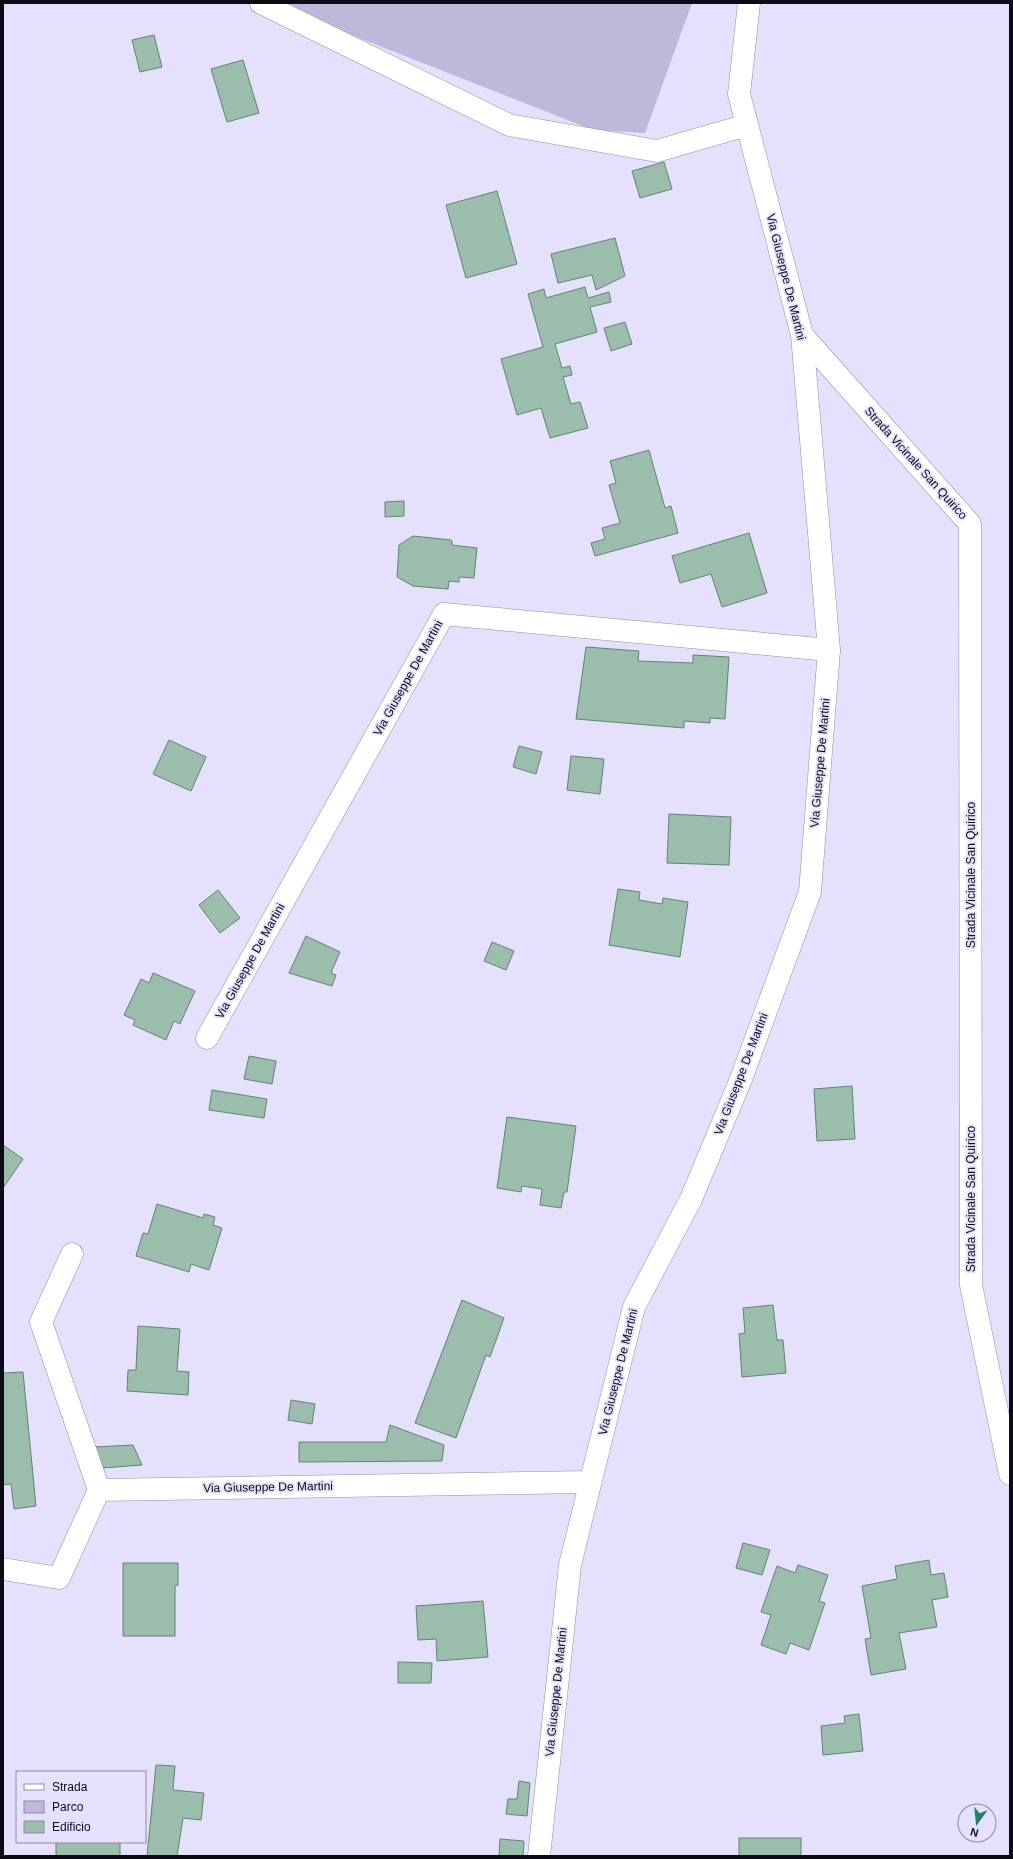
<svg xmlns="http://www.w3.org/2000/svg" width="1013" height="1859" viewBox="0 0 1013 1859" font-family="Arial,sans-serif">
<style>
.green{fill:#bfb8db}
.building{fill:#9bbeac;stroke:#628372}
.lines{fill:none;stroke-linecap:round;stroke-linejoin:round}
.minor-casing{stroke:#938cab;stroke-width:23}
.minor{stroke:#fff;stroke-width:22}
.labels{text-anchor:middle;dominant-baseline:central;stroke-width:3.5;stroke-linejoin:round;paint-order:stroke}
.street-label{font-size:12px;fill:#0d0b15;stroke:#e5e0fb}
</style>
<rect width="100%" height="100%" fill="#e5e0fb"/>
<!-- green -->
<path class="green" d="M270,3h422l-47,130 -52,-3z"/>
<!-- building -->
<g class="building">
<path d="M154,35l8,32 -22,5 -8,-32z"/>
<path d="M243,60l16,53 -32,9 -16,-53z"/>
<path d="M664,162l8,27 -32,9 -8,-27z"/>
<path d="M497,191l20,73 -51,14 -20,-73z"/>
<path d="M615,238l10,38 -29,14 -4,-15 -34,8 -7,-29z"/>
<path d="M585,287l3,11 21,-6 2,10 -21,5 7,25 -42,12 7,24 8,-2 2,9 -9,2 8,27 9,-2 8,26 -38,10 -9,-30 -24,7 -16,-56 42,-12 -15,-53 16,-5 2,9z"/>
<path d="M625,322l7,22 -21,7 -7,-23z"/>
<path d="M649,450l16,58 6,-2 7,27 -83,23 -4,-13 14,-4 -3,-11 18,-5 -11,-38 7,-2 -6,-22z"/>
<path d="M404,501v15l-19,1v-15z"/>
<path d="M749,533l18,60 -45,14 -11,-33 -31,9 -8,-27z"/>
<path d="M413,536l38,4 1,1v4l25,3 -3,30 -15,-1v5l-10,-1 -1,8 -35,-3 -16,-9 2,-32z"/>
<path d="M586,647l53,4 -1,10 55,2v-8l36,2 -4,62 -15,-1v5l-26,-2v7l-108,-9z"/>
<path d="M169,740l37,17 -15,34 -38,-17z"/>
<path d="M519,746l23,6 -6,22 -23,-7z"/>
<path d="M571,756l33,3 -4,35 -33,-4z"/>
<path d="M669,814l62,3 -2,48 -62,-2z"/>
<path d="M618,889l22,3 -1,8 23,4 1,-6 25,4 -8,55 -71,-12z"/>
<path d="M218,890l22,28 -20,15 -21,-28z"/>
<path d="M306,936l34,16 -9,21 5,2 -4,11 -43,-13z"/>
<path d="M492,942l22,9 -8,19 -22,-9z"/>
<path d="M153,973l42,18 -15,33 -6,-3 -8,19 -33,-15 2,-5 -11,-5 17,-36 8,4z"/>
<path d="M249,1056l27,5 -4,23 -28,-5z"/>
<path d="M852,1086l3,53 -38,2 -3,-52z"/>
<path d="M212,1090l55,9 -3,19 -55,-8z"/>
<path d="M507,1117l69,9 -9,66h-3l-3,16 -21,-3 2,-16 -20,-3 -1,6 -24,-4z"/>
<path d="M3,1145l20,14 -20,29z"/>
<path d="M157,1204l46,14 1,-4 11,3 -2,8 9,3 -13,42 -18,-6 -2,8 -53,-16 7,-23 5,1z"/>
<path d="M462,1300l42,18 -14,39 -4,-2 -30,83 -41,-15z"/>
<path d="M773,1305l4,35h6l3,33 -44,4 -3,-43 6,-1 -2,-25z"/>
<path d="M138,1326l42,3 -3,42 12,1 -1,23 -61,-4 1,-21h8z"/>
<path d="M23,1372l13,134 -22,3 -3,-25 -8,1v-112z"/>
<path d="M291,1400l24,4 -3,20 -24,-4z"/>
<path d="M390,1425l54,20 -2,16 -143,1v-20h87z"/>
<path d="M133,1445l9,20 -39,3 -10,-21z"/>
<path d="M743,1543l27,7 -8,25 -26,-7z"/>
<path d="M929,1560l2,15 13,-2 4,24 -16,3 5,27 -38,6 7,36 -35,6 -6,-36 6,-1 -9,-52 35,-7 -2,-13z"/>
<path d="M123,1563h55v22l-3,1v50h-52z"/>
<path d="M798,1565l30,10 -9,26 6,2 -16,47 -19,-7 -4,11 -25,-9 10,-30 -10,-3 16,-46 18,7z"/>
<path d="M483,1601l5,56 -51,4 -1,-22 -18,1 -2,-34z"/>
<path d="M398,1662l34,1 -1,20h-33z"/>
<path d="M859,1714l4,37 -40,4 -2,-29 24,-3 -1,-7z"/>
<path d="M156,1765l19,1 -2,24 31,3 -3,27 -18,-2 -6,38h-30z"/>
<path d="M519,1781l11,2 -3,33 -21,-2 2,-15h9z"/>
<rect x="739" y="1838" width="62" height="18"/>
<path d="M500,1839l24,2 -1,15h-24z"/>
<rect x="56" y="1842" width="64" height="14"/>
</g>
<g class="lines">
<defs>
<g id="minor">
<path d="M261,3l248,122 148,26 90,-26"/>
<path d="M802,335l168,189 1,761 39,189"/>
<path d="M207,1038l237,-424 385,36"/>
<path d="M72,1254l-31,68 58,168"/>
<path d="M3,1569l56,9 40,-88 491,-8"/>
<path d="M539,1856l31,-291 64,-258 57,-108 50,-120 69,-187 19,-242 -27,-315 -63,-241 10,-91"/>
</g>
</defs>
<!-- minor casing -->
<use href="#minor" class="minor-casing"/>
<!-- minor -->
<use href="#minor" class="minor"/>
</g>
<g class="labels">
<!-- street labels -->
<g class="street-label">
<text transform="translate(786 277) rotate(76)">Via Giuseppe De Martini</text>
<text transform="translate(916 463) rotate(48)">Strada Vicinale San Quirico</text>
<text transform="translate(408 678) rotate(-61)">Via Giuseppe De Martini</text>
<text transform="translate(820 763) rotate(-85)">Via Giuseppe De Martini</text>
<text transform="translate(971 875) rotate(-90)">Strada Vicinale San Quirico</text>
<text transform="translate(250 961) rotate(-61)">Via Giuseppe De Martini</text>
<text transform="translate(741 1074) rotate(-69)">Via Giuseppe De Martini</text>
<text transform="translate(971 1199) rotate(-90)">Strada Vicinale San Quirico</text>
<text transform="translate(618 1372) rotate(-76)">Via Giuseppe De Martini</text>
<text transform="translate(268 1487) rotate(-1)">Via Giuseppe De Martini</text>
<text transform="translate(556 1692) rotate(-84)">Via Giuseppe De Martini</text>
</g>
</g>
<!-- border -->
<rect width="1013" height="1859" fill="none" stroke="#0d0b15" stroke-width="8"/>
<!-- legend -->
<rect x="16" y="1771" width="130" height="72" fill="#e5e0fb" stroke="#8f8b9f"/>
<rect x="24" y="1784" width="20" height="6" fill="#ffffff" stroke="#8f8b9f"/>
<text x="52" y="1791" font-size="12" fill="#0d0b15">Strada</text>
<rect x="24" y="1801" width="20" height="12" fill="#bfb8db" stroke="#8f8b9f"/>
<text x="52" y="1811" font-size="12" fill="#0d0b15">Parco</text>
<rect x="24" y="1821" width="20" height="12" fill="#9bbeac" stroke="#8f8b9f"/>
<text x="52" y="1831" font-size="12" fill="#0d0b15">Edificio</text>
<!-- north arrow -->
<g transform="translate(977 1823) rotate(195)"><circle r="19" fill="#e5e0fb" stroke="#8f8b9f"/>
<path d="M0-3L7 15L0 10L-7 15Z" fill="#20835d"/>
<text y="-6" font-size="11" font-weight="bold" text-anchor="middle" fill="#0d0b15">N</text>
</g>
</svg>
